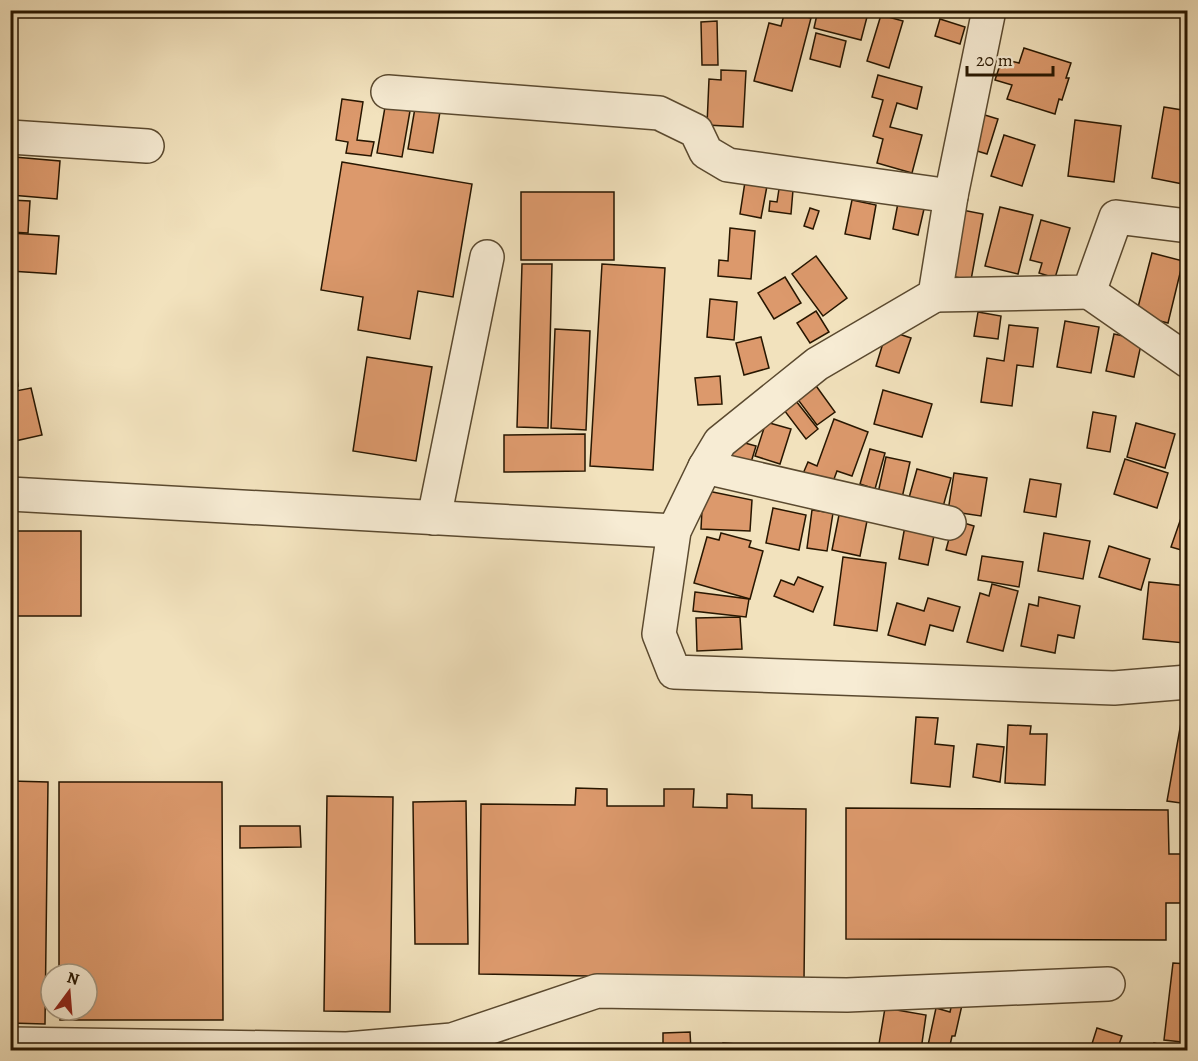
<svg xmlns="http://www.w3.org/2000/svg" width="1198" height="1061" viewBox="0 0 1198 1061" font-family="Alegreya,serif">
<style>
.building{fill:#dc996c;stroke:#271600;stroke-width:1.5}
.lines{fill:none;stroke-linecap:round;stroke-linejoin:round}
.minor-casing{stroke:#5a492f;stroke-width:36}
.minor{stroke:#f7ecd4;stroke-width:33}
</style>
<rect width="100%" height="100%" fill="#f2e2bd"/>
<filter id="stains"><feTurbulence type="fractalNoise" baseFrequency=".00333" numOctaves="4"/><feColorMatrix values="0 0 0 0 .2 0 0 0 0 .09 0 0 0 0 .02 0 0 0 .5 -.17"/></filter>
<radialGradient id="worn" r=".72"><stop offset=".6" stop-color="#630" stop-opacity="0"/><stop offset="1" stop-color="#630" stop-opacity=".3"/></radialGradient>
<!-- building -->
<g class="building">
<path d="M818,10h25l24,7 -6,23 -47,-12z"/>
<path d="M785,11l26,7 -19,73 -38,-10 15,-58 12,3z"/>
<path d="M881,15l22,6 -14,47 -22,-7z"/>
<path d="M940,19l25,8 -5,17 -25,-8z"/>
<path d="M717,21l1,44h-16l-1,-43z"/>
<path d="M816,33l30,8 -6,26 -30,-8z"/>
<path d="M1187,36l1,1v43l-7,-1z"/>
<path d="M1024,48l47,15 -5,15h3l-7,22 -3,-1 -4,15 -48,-15 5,-14 -17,-5 7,-21 17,4z"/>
<path d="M721,70l25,1 -3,56 -36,-2 2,-46 12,1z"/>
<path d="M878,75l44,12 -5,22 -20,-6 -7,24 32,8 -10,38 -35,-10 6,-24 -10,-3 10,-36 -11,-3z"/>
<path d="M417,96l25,4 -9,53 -25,-4z"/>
<path d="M342,99l21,3 -6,38 17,2 -3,14 -25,-3 2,-11 -12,-2z"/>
<path d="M385,107l25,4 -8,46 -25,-4z"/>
<path d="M1164,107l24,4v74l-36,-7z"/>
<path d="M975,112l23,7 -11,35 -23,-7z"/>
<path d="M1075,120l46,6 -7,56 -46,-6z"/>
<path d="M1004,135l31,10 -13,41 -31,-10z"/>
<path d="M14,157l46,4 -3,38 -46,-4z"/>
<path d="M342,162l130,22 -19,113 -35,-6 -8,48 -52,-9 5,-33 -42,-7z"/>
<path d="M745,182l22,4 -6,32 -21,-4z"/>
<path d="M779,189l14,1 -2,24 -22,-3 1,-10 7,1z"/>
<rect x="521" y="192" width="93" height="68"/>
<path d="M10,200l20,1 -2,32 -18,-1z"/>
<path d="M852,200l24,5 -6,34 -25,-5z"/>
<path d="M898,203l26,6 -6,26 -25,-6z"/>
<path d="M1000,207l33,8 -15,59 -33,-8z"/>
<path d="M810,208l9,3 -6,18 -9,-3z"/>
<path d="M957,209l26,5 -12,66 -26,-5z"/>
<path d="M1041,220l29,8 -15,50 -16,-5 3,-10 -12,-3z"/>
<path d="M730,228l25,3 -4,48 -33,-3 1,-16 9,1z"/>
<path d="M10,233l49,3 -3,38 -46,-3z"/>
<path d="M1152,253l31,8 -15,62 -32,-8z"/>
<path d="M816,256l31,42 -24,18 -31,-42z"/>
<path d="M522,264h30l-4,164 -31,-1z"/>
<path d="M602,264l63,4 -12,202 -63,-4z"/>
<path d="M785,277l16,26 -27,16 -16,-26z"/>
<path d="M710,299l27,3 -3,38 -27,-3z"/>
<path d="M816,311l13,21 -19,11 -13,-20z"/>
<path d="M978,312l23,4 -3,23 -24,-3z"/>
<path d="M1065,321l34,6 -8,46 -34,-6z"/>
<path d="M1009,325l29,3 -5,39 -16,-2 -5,41 -31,-4 6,-44 17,3z"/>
<path d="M555,329l35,2 -4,99 -35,-2z"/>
<path d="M887,330l24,8 -12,35 -23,-7z"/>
<path d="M1114,334l28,6 -8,37 -28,-6z"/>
<path d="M761,337l8,31 -25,7 -8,-32z"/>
<path d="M10,347h4l4,39 -8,1z"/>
<path d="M367,357l65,10 -16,94 -63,-10z"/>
<path d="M720,376l2,28 -24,1 -3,-27z"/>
<path d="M814,383l21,29 -18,13 -21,-28z"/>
<path d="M31,388l11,47 -27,6 -5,-17v-32z"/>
<path d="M883,390l49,14 -10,33 -48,-13z"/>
<path d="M796,401l22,28 -12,10 -22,-29z"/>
<path d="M1093,412l23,4 -6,36 -23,-4z"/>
<path d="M834,419l34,13 -16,44 -15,-5 -6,16 -29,-11 6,-14 9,4z"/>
<path d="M766,422l25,7 -11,35 -25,-8z"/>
<path d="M1136,423l39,11 -10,34 -38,-11z"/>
<path d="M585,434v37l-81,1v-37z"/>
<path d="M734,440l22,6 -7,23 -22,-6z"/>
<path d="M870,449l15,4 -10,36 -15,-5z"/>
<path d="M886,457l24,5 -8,36 -24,-5z"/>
<path d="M1125,459l43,14 -11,35 -43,-14z"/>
<path d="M917,469l34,9 -10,36 -34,-9z"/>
<path d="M954,473l33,5 -6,38 -33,-5z"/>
<path d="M1030,479l31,5 -5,33 -32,-5z"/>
<path d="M703,490l49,10 -2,31 -49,-2z"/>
<path d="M1188,498v54l-17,-5z"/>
<path d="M773,508l33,7 -7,35 -33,-7z"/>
<path d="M812,510l21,3 -6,38 -20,-3z"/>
<path d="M839,515l28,6 -7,35 -28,-6z"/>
<path d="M907,515l30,6 -9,44 -29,-6z"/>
<path d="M954,520l20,6 -8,29 -20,-5z"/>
<rect x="10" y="531" width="71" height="85"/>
<path d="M721,533l30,8 -2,6 14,4 -13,48 -56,-16 13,-46 12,3z"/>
<path d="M1044,533l46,8 -7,38 -45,-8z"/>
<path d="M1109,546l41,13 -9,31 -42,-13z"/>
<path d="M982,556l41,6 -4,25 -41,-7z"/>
<path d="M843,557l43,6 -9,68 -43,-6z"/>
<path d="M798,577l25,10 -10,25 -39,-16 7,-16 13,5z"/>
<path d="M1149,582l39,4v31l-3,26 -42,-4z"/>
<path d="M992,584l26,7 -15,60 -36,-9 13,-49 9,3z"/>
<path d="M695,592l54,7 -3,18 -53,-6z"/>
<path d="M1039,597l41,9 -6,32 -16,-3 -3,18 -34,-7 8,-42 9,2z"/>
<path d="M928,598l32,9 -7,24 -23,-6 -5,20 -37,-10 9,-32 27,8z"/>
<path d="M740,617l2,32 -45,2 -1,-33z"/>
<path d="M1184,706l4,1v97l-21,-3z"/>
<path d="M916,717l22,1 -3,26 19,2 -4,41 -39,-4z"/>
<path d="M1008,725l23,1 -1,8h17l-2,51 -40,-2z"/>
<path d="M977,744l27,3 -4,35 -27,-5z"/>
<path d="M10,781l38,1 -3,242 -35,-1z"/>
<path d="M59,782h163l1,238h-163v-10h27v-36h-28z"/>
<path d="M576,788l31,1v17h57v-17h30l-1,18 34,1v-14l25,1v13l54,1 -2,171 -325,-6 2,-170 94,1z"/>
<path d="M327,796l66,1 -3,215 -66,-1z"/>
<path d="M466,801l2,143h-53l-2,-142z"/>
<path d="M846,808l322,2 1,44h19v49h-22v37l-320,-1z"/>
<path d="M240,826h60l1,21 -61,1z"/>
<path d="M1173,963l15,1v26l-6,52 -18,-2z"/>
<path d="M952,1003l10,2 -7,31h-3l-3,14h-22l9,-42 14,4z"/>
<path d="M885,1008l41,7 -5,35h-43z"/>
<path d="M1097,1028l25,8 -5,14h-27z"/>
<path d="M690,1032l1,18h-28v-17z"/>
<path d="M723,1043l40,3v4h-40z"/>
<path d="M1154,1043l23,6v1h-25z"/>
</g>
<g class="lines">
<defs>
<g id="minor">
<path d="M989,10l-38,186 -16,99 -118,69 -97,78 -15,25 -31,64 -15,103 15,38 440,16 74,-6"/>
<path d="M388,92l271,21 37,18 10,21 22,13 223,31"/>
<path d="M10,137l137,9"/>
<path d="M1089,292l99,69"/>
<path d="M935,295l154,-3 27,-75 72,9"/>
<path d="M705,467l244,56"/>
<path d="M10,494l664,37"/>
<path d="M434,518l53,-261"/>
<path d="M10,1044l337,5 105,-9 145,-49 250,4 261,-11"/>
</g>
</defs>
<!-- minor casing -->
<use href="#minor" class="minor-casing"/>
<!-- minor -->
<use href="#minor" class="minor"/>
</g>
<!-- margin -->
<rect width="1198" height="1061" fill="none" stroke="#f2e2bd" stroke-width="36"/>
<rect x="12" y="12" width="1174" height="1037" fill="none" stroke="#271600" stroke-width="3"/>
<rect x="18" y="18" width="1162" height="1025" fill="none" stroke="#271600" stroke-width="1.5"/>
<!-- north arrow -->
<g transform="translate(69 992) rotate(16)"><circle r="28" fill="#f7ecd4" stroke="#a4967f" stroke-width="1.5"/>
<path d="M0-4.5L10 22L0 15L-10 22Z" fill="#8f2418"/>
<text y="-9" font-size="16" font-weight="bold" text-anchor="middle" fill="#271600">N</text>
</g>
<!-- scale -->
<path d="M967 66v9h86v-9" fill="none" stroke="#271600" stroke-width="3"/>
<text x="976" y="66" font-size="18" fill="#271600" stroke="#f7ecd4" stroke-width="4.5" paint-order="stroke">20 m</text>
<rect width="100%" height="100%" filter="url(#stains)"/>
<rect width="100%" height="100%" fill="url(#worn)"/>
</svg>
